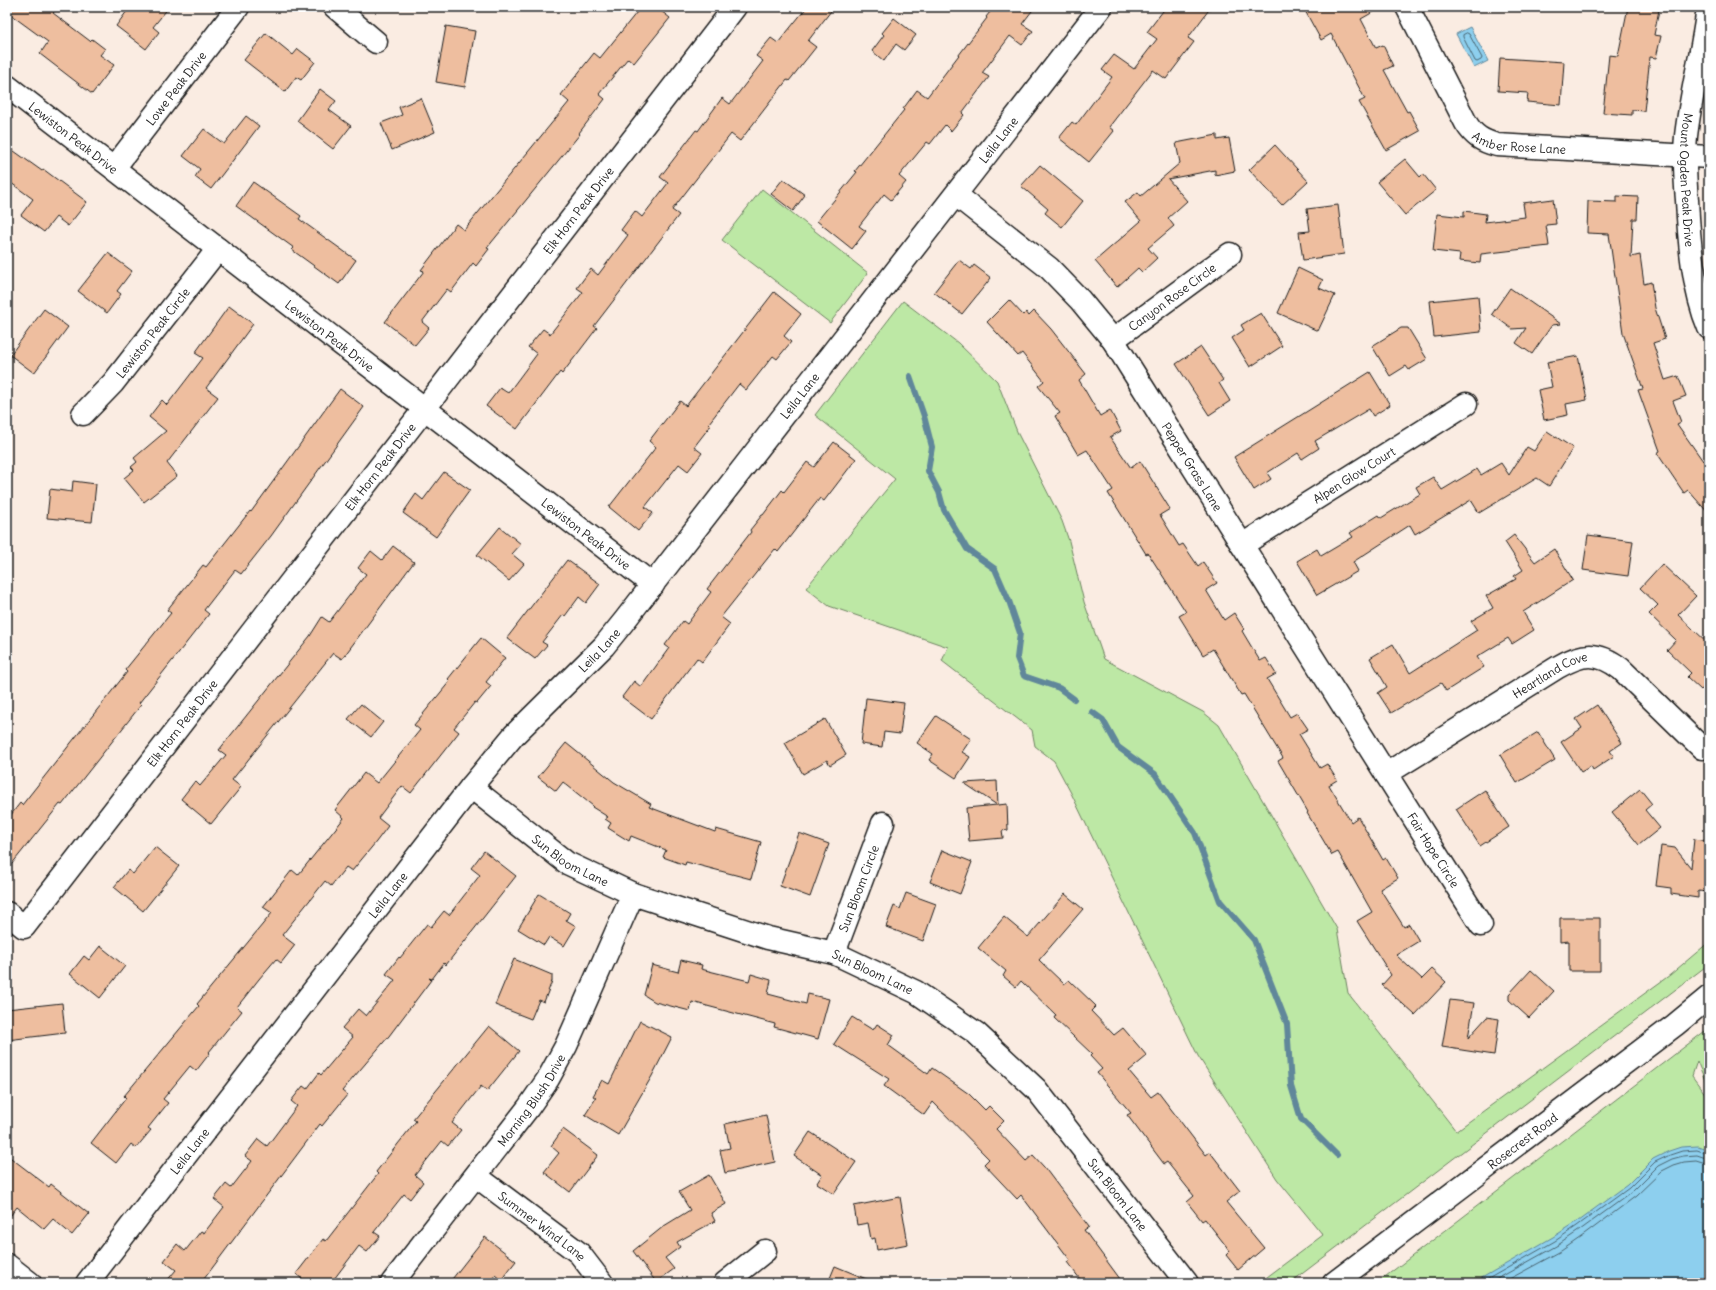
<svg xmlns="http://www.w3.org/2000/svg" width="1716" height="1290" viewBox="0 0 1716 1290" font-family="Delius,sans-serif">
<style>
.green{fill:#bde8a5;stroke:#6c8260}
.water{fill:#8dcfee;stroke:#60879a}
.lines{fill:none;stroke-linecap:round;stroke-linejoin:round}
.shore{stroke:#496470;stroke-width:1}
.stream{stroke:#60879a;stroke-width:6}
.building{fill:#eebe9f;stroke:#1c1c1c}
.minor-casing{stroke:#1c1c1c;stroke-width:25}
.major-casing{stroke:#1c1c1c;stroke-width:25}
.minor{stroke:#fff;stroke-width:22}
.major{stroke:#fff;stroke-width:22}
.labels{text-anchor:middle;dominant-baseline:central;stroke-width:4;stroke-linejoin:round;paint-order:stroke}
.street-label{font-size:12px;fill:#1c1c1c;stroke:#fff}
</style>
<rect width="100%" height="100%" fill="#faece2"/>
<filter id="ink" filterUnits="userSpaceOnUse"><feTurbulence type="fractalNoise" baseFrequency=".025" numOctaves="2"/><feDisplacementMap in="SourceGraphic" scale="8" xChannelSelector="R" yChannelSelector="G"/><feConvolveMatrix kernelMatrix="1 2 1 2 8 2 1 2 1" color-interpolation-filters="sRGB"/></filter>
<g filter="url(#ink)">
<!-- green -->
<g class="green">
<path d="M762,189l106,84 -38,50 -108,-83z"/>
<path d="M903,301l55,42 39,38 21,53 44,87 7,20 15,61 20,57 99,53 16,13 118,204 11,64 108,138 214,-156 39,-33v22l-419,319h-31l64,-48 -46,-56 -79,-123 -127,-263 -17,-32 -19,-15 -3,-16 -90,-69 6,-14 -119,-41 -23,-18 89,-109 -80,-64z"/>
<path d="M1709,1028v62l-12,-29 -5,15 17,23v184h-332z"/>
</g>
<!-- water -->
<g class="water">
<path d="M1470,27l18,34 -14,7 -18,-34z"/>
<path d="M1698,1146l11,4v133h-236l80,-46 22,-14 52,-38 26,-26 16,-8 12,-4z"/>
</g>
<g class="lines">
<!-- shore -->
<g class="shore">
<path d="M1467,33l2,1 13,24 -1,2 -4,2 -2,-1 -12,-24v-2z"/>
<path d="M1481,1283l74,-42 22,-15 52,-38 26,-26 15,-7 12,-4 15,-1 12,4"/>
<path d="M1490,1283l68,-38 22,-15 52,-38 26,-26 14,-7 11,-3 14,-1 12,4"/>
<path d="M1502,1283l59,-32 23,-16 52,-39 26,-25 12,-6 10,-3 12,-1 13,4"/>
</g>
<!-- stream -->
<g class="stream">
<path d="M910,376l14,40 8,31 -4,24 11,21 5,18 23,39 28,20 14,32 11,32 -3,25 7,18 35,12 15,11"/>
<path d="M1092,712l11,8 15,27 37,27 40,59 25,68 34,39 33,84 4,62 10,33 36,36"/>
</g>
</g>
<!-- building -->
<g class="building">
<path d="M7,7h51l-5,6 37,28 2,-2 13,10 -5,6 14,10 -22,29 -52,-40 8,-12 -41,-30z"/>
<path d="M130,7h39l-16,20 6,5 -13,17 -30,-23z"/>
<path d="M641,7h15l14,11 -36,45 -6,-5 -29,36 6,5 -26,34 1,1 -93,114 2,1 -13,17 -3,-3 -22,29 -4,-3 -25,33 7,6 -14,17 -30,-23 39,-51 -3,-1 35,-46 8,6 105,-128 -8,-7 33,-42 6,5z"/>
<path d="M807,7h27l-26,34 8,6 -27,34 -2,-1 -47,61 -9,-7 -59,76 7,5 -85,111 3,2 -35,46 -2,-2 -43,57 -31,-23 14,-18 8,5 29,-39 -9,-7 15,-18 7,5 33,-42 -6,-4 14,-19 7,6 30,-40 -7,-5 14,-19 7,6 26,-34 -8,-6 36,-47 2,1 24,-33 8,6 33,-43 -7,-5 15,-18 7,5z"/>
<path d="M994,7h41l-13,17 11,7 -11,14 -12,-9 -28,37 7,4 -27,36 2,2 -13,16 -6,-6 -15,19 -3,-2 -28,34 7,6 -15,18 -7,-6 -25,32 7,5 -14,18 -35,-28 40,-49 -2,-1 49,-61 -1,-1 14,-19 10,7 60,-79 -1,-1z"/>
<path d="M1166,7h45l-23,31 6,4 -28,37 -13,-9 -44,57 5,4 -25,31 -30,-24 13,-16 4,3 36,-48 -10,-7 12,-15 20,14 23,-30 -10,-7z"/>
<path d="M1303,7h79l-21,12 15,29 7,-3 10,21 -9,4 23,42 2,-1 11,20 -34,19 -27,-48 6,-3 -34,-65 -10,6z"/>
<path d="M1628,7h19l12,3 -5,25 7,1 -5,22 -6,-1 -6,54 -12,-1v5l-29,-2 6,-58 9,1z"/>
<path d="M894,18l22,17 -12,15 -8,-6 -12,17 -12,-10 12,-16 -2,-2z"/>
<path d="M446,26l29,5 -10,56 -29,-5z"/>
<path d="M266,33l27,22 5,-6 17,13 -14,18 -5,-3 -11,15 -41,-32z"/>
<path d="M1500,58l64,4 -3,43 -34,-3 1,-9 -30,-2z"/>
<path d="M320,89l16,12 -7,9 22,16 -18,23 -36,-28z"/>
<path d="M421,98l14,34 -43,18 -11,-27 21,-8 -3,-8z"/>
<path d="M246,116l13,10 -48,63 -16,-12 5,-8 -17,-13 21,-27 20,15z"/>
<path d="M1217,135v5l12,-2 6,33 -20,4v-5l-47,9 19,22 -19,17 6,8 -26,22 9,10 -15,14 -4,-4 -21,19 -22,-26 46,-40 -16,-19 13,-10 3,4 39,-33 -4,-20z"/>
<path d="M1275,145l33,36 -26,24 -33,-35z"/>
<path d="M7,146l35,25 1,-2 44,33 -19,24 -12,-9 -12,15 -23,-17 12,-16 -26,-19z"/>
<path d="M1405,159l15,18 3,-3 13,16 -31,25 -28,-33z"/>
<path d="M1040,165l43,36 -21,26 -17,-14 3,-4 -27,-23z"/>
<path d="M783,179l22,16 -12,16 -22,-17z"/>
<path d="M253,182l48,34 -2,3 57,41 -17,24 -47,-34 2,-2 -58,-42z"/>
<path d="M1617,196l21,1 -1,22h-4l-2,38 9,-2 4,29 7,-2 4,26 10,31 -12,4 12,37 13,-4 8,20 -13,5 8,21 -4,2 26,37 6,-5v58l-21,-24 -4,3 -27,-40 3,-2 -22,-61 5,-1 -20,-56 -14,-99 -22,-1 1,-32 29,1z"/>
<path d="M1553,199l3,25 -10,1 3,21 -68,8 -1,9 -21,-2 1,-7 -27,-3 4,-37 27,3v-6l22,3 -1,8 40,-5 -2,-14z"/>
<path d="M1338,205l6,49 -41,6 -4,-28 11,-1 -3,-22z"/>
<path d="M108,253l24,18 -15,20 4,3 -14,19 -29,-22z"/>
<path d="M959,260l12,9 3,-4 17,13 -29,36 -28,-22z"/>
<path d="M1298,268l25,12 -4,8 16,7 -17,36 -40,-18z"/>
<path d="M1510,288l51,36 -9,1 -20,29 -16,-11 10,-15 -14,1 -20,-15z"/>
<path d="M774,292l27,22 -17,22 7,6 -14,17 -4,-3 -27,34 -7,-6 -30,39 2,2 -17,22 8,6 -14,18 -9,-7 -34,43 8,6 -15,18 -29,-24 47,-60 -7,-6 31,-40 6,5z"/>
<path d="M1478,296l3,36 -47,5 -4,-36z"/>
<path d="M1009,300l14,15 3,-3 3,4 5,-5 17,18 35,45 -7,6 21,36 10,-6 11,21 -11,6 21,31 9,-7 30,48 -10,6 19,31 4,-2 15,22 5,-4 14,21 -11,7 18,30 10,-7 10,16 -2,2 18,30 6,-3 10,16 -9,5 23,38 7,-4 11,16 -9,5 21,34 7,-4 10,16 -8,5 22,37 7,-5 25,43 3,-2 12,20 -18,11 24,38 5,-3 10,17 -23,14 26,24 10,-10 14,13 -31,33 -33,-30 9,-10 -34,-54 15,-9 -34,-60 -6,3 -25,-42 1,-1 -30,-51 5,-3 -39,-64 -3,1 -28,-46 -10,6 -24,-39 7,-4 -38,-59 -2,1 -38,-61 5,-3 -26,-40 -9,5 -23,-39 5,-3 -22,-27 6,-5 -22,-28 -4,3 -31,-34z"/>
<path d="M229,306l24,18 -47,64 12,9 -51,66 10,13 -33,26 -20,-24 10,-8 -3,-3 6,-5 -3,-4 32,-27 -17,-14 13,-17 5,5 36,-47 -8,-5z"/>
<path d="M44,309l24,18 -34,46 -24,-18z"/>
<path d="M1261,313l21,33 -32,21 -18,-29 12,-8 -3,-5z"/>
<path d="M1401,328h7l19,31 -18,11 -3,-4 -16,10 -18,-30z"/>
<path d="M1201,347l22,33 -4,3 11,18 -21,14 -33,-51z"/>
<path d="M1578,356l9,44 -21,4 2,11 -24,5 -6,-30 14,-3 -5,-25z"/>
<path d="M1370,372l20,33 -17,11 -4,-7 -54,32 4,7 -17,11 -4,-6 -31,20 4,6 -17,11 -20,-33z"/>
<path d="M340,389l24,18 -93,129 -30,38 -6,-4 -31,40 5,4 -70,89 2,2 -79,100 -2,-1 -53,66v-50l13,-17 2,2 105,-133 -2,-2 46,-57 -4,-3 36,-45 3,2 44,-56 1,1z"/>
<path d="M1547,431l26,17 -24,38 -12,-8 -58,35 -8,-13 -56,34 -5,-9 -57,37 5,9 -41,24 -20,-34 20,-12 4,7 32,-19 -3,-4 29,-18 2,3 39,-24 -4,-7 17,-10 9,13 35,-21 4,6 20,-12 8,12 18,-28 7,4z"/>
<path d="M834,442l22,17 -32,42 -4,-3 -42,54 -3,-3 -54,68 9,7 -28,38 -5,-4 -46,61 -29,-22 12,-16 7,6 28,-39 -4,-3 18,-24 4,3 24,-32 -4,-3 44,-57 -1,-2 12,-15h1l19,-25 2,2 23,-30 7,5z"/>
<path d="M444,472l26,18 -34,47 -33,-24 13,-19 7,6z"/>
<path d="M73,481l23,3 -4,38 -45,-4 3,-29 22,3z"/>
<path d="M500,527l21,17 -9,10 12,10 -15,17 -32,-26z"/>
<path d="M1514,535l21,27 19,-13 19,31 -50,32 11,18 -22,14 -4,-6 -31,19 7,10 -38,24 -5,-8 -50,30 -13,-20 9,-6 -17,-29 23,-14 17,29 67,-43 -6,-9 22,-13 -7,-12 30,-17 -2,-3 9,-6 -18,-28z"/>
<path d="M1588,535l45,6 -5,35 -45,-6z"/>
<path d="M393,546l21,16 -72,97 -9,-6 -101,127 9,7 -30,37 -30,-25 14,-18 5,5 26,-31 -7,-5 91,-114 12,-19 7,5 37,-48 -8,-6 13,-17 11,9z"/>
<path d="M567,560l33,24 -14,19 -7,-6 -14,19 -2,-1 -21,27 5,3 -12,14 -28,-21z"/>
<path d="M1662,564l34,32 -18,19 31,29v46l-4,-4 -4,4 -14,-13 4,-4 -24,-23 9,-10 -27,-26 9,-9 -18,-17z"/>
<path d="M481,638l24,20 -19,24 5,4 -14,17 -2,-1 -21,26 5,4 -48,61 -9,-7 -24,32 10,8 -12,16 -24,29 -6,-4 -15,19 -6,-5 -43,54 13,10 -14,18 -5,-4 -17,20 -22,28 5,4 -33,41 1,1 -14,18 -6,-5 -27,33 5,4 -20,25 3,2 -15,18 -5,-4 -15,19 -25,-20 35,-45 -2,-2 75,-90 -2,-2 75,-91 -9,-6 29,-37 6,5 46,-57 -9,-8 29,-37 13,10 43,-53 -6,-5 36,-44 -2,-2z"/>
<path d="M866,698l38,5 -4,31 -16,-2 -2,15 -21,-3z"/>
<path d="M361,704l22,18 -12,15 -23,-18z"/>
<path d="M1597,705l25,38 -12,8 4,5 -21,14 -2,-4 -10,6 -20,-30 21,-14 -6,-9z"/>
<path d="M936,716l35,23 -9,13 8,5 -14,21 -27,-18 4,-6 -16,-11z"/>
<path d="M825,719l21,36 -16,10 -3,-5 -24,14 -18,-31z"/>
<path d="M1538,732l17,28 -38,23 -17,-28z"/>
<path d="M566,743l48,39 37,22 -2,3 66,25 1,-3 45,13 -10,37 -65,-17 -1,3 -22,-8 3,-7 -35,-14 -2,5 -21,-13 3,-5 -6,-4 3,-2 -16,-10 1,-1 -30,-24 -7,9 -18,-14z"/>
<path d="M997,781l1,24 9,-1 1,26 -6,1 1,7 -34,3 -3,-33 31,-3 -33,-22z"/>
<path d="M1640,789l12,15 -7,6 15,18 -21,17 -27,-33z"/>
<path d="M1485,790l24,37 -29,19 -24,-37z"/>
<path d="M799,833l30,11 -19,53 -30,-11z"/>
<path d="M1694,839l15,2v51l-11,-1v7l-27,-4v-6l-15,-2 5,-40 14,2 16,20z"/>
<path d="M155,847l24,19 -36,45 -29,-24 14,-17 5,4z"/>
<path d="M942,850l30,12 -12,32 -30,-12z"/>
<path d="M484,851l32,25 -70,89 -2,-2 -12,16 -3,-1 2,2 -42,56 -47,55 5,4 -25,31 -2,-2 -119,159h-36l11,-13 -12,-9 13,-17 8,7 16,-20 3,2 20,-26 -10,-8 12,-15 5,4 21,-27 -7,-5 13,-17 9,7 30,-40 -6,-5 12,-15 4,3 12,-16 2,2 32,-38 -11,-9 16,-19 8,7 29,-36 -9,-6 13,-17 1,1 27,-34 4,3 13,-16 5,4 31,-40 -9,-7z"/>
<path d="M906,893l30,11 -13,37 -37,-14 8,-21 6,3z"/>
<path d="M539,894l31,19 -4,7 10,6 -12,20 -15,-9 -5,8 -26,-16z"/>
<path d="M1065,894l18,15 -44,51 25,24 5,-4 27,26 -5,5 23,24 9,-7 24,28 -18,15 22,26 7,-5 48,63 4,-3 30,39 -14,11 38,46 -26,22 -12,-15 4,-4 -25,-32 -3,2 -15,-19 7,-6 -27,-34 -3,2 -37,-49 4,-2 -34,-40 5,-4 -12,-13 2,-2 -38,-36 2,-3 -35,-34 -5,6 -13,-11 3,-5 -28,-23 26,-31 24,20z"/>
<path d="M1560,918h40v53h-31v-30l-9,1z"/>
<path d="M100,946l25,20 -25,32 -30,-24 14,-18 5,4z"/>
<path d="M514,959l38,16v6l-8,21 -5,-2 -8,19 -36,-14z"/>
<path d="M681,960l21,5 -1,4 48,12 2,-7 20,6 -3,14 38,10 2,-10 21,5 -11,40 -44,-12 1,-3 -83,-22 -2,9 -35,-9 -11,-7 8,-30 26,7z"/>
<path d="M1531,970l23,21 -25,27 -20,-18v-6z"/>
<path d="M1450,1000l24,3 -6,35 19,-21 12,2 -5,36 -52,-8z"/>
<path d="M62,1003l3,30 -58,7v-31z"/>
<path d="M852,1017l21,13 4,-6 17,11 -6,10 40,29 4,-6 37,26 16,16 4,-4 15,15 -8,8 30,32 7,-6 11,12 45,60 -5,3 39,53h-40l-16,-21 3,-2 -49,-65 -4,4 -33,-35 5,-5 -56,-57 -9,13 -40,-29 5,-7 -55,-35z"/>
<path d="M640,1021l32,16 -20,39 -34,59 -33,-20 11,-17 -3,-2 9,-16 7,4z"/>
<path d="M489,1026l30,25 -32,40 -6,-5 -29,37 9,7 -13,16 -6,-5 -27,34 8,7 -13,17 -6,-5 -30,38 6,4 -13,16 -8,-6 -28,37h-24l-11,-9 27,-35 3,2 52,-67 -2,-2 40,-51 -3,-2z"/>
<path d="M766,1115l9,47 -50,11 -5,-23 10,-2 -5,-24z"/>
<path d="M563,1129l35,26 -28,37 -26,-20 15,-19 -8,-7z"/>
<path d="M810,1132l46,30 -22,32 -17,-11 5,-8 -28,-19z"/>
<path d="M7,1155l42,32 2,-3 38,30 -17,21 -19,-16 -9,10 -27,-22 -10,13z"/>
<path d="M709,1175l17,29 -15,9 4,8 -38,21 3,5 -15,11 9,11 -18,13 -23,-31 31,-25 26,-16 -11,-18z"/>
<path d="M900,1197l8,47 -31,6 -2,-12 -4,1 -3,-16 -11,2 -3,-19z"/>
<path d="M485,1237l31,24 -15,19 -6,-5 -6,8h-40z"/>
<path d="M835,1266l41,17h-48z"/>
</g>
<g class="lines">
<defs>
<g id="minor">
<path d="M335,7l41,35"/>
<path id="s1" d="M1407,7l59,116c8,13 16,18 31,22l212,12"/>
<path id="s2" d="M1708,7c-5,43 -17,85 -22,129 -2,21 -1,42 1,64 2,41 6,90 22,128"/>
<path id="s3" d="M7,86l646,499"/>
<path id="s4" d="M114,168l124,-161"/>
<path id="s5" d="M956,195l93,73 31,32 33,40 368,585"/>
<path id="s6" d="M1113,340l117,-86"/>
<path id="s7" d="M83,414l30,-31 105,-134"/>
<path id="s8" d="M1242,545l224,-141"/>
<path id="s9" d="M1386,774l172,-107c24,-14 40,-16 63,2l81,79"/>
<path id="s10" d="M471,787l96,76 66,31 135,44 66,15 82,39 60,41 60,56 151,194"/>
<path id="s11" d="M7,913l17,14 711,-920"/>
<path id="s12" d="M834,953l49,-130"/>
<path id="s13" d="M476,1176l103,77 23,30"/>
<path d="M7,1265l23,18"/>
<path id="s14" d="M87,1283l384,-496 43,-52 90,-89 21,-26 476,-613"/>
<path id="s15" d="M392,1283l136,-175 20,-29 18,-33 67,-152"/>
<path d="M725,1283l40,-32"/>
</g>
<g id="major">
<path id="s16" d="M1334,1283l341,-258 34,-28"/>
</g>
</defs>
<!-- minor casing -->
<use href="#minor" class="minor-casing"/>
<!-- major casing -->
<use href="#major" class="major-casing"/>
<!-- minor -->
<use href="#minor" class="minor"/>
<!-- major -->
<use href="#major" class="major"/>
</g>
</g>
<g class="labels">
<!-- street labels -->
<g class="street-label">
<text stroke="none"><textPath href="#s4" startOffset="101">Lowe Peak Drive</textPath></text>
<text stroke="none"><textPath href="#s3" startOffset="84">Lewiston Peak Drive</textPath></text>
<text stroke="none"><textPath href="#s14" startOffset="1463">Leila Lane</textPath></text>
<text stroke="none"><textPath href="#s1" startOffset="191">Amber Rose Lane</textPath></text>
<text stroke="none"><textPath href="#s2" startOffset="175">Mount Ogden Peak Drive</textPath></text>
<text stroke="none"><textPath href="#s11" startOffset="928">Elk Horn Peak Drive</textPath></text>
<text stroke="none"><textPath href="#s6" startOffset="73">Canyon Rose Circle</textPath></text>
<text stroke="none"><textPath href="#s7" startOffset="107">Lewiston Peak Circle</textPath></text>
<text stroke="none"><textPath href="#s3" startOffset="408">Lewiston Peak Drive</textPath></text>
<text stroke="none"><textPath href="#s14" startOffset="1139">Leila Lane</textPath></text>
<text stroke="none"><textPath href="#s5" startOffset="364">Pepper Grass Lane</textPath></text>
<text stroke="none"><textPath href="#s11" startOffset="604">Elk Horn Peak Drive</textPath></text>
<text stroke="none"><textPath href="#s8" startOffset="132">Alpen Glow Court</textPath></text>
<text stroke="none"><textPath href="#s3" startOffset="732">Lewiston Peak Drive</textPath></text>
<text stroke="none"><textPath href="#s14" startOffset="815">Leila Lane</textPath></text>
<text stroke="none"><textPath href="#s9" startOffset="192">Heartland Cove</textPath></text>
<text stroke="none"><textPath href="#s11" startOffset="280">Elk Horn Peak Drive</textPath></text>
<text stroke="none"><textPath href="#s5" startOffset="817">Fair Hope Circle</textPath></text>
<text stroke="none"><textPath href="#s10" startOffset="124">Sun Bloom Lane</textPath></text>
<text stroke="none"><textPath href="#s12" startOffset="69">Sun Bloom Circle</textPath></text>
<text stroke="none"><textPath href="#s14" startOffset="491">Leila Lane</textPath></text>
<text stroke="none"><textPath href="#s10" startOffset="448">Sun Bloom Lane</textPath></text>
<text stroke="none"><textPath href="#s15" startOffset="230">Morning Blush Drive</textPath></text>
<text stroke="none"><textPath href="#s16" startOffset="236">Rosecrest Road</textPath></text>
<text stroke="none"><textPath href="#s14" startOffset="167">Leila Lane</textPath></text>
<text stroke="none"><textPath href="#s10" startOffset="784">Sun Bloom Lane</textPath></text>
<text stroke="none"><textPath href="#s13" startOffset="83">Summer Wind Lane</textPath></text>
</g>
</g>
<!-- margin -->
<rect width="1716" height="1290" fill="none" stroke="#fff" stroke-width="24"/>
<rect x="12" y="12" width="1692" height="1266" fill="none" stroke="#1c1c1c" stroke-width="1.5" filter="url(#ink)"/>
</svg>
